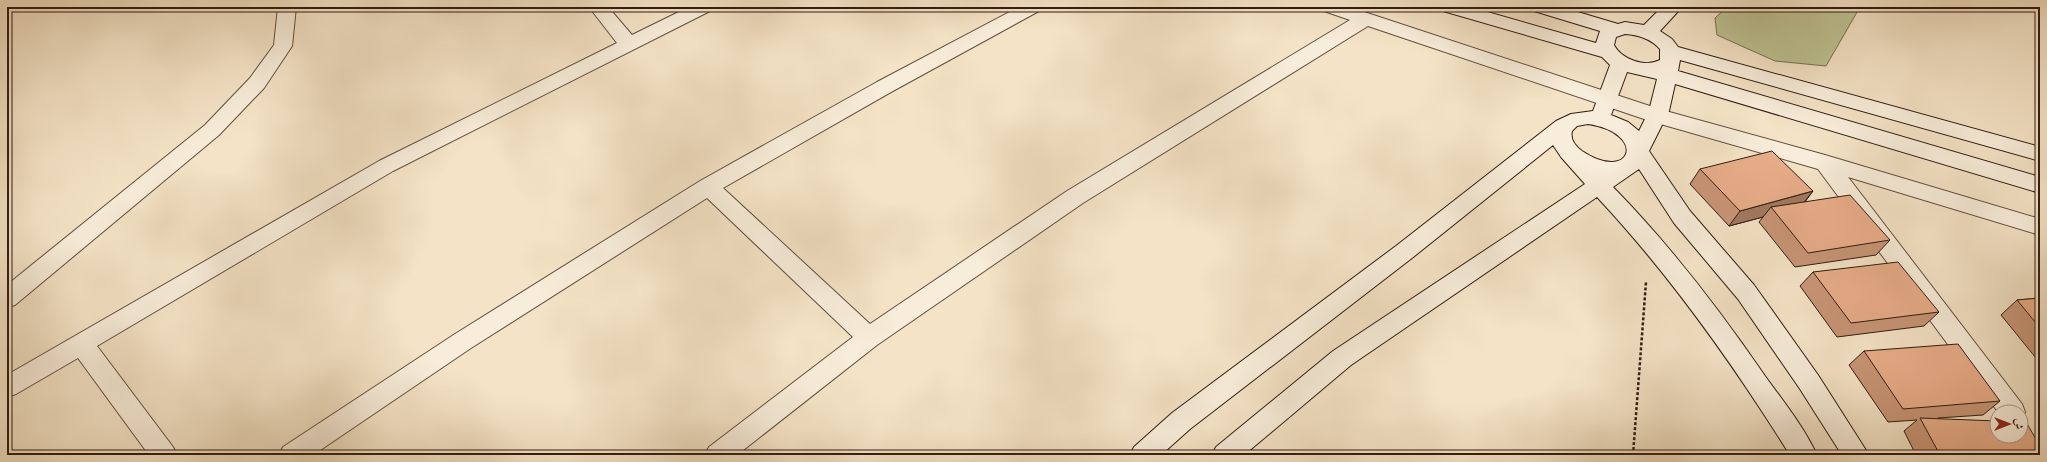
<svg xmlns="http://www.w3.org/2000/svg" width="2047" height="462" viewBox="0 0 2047 462" font-family="'EB Garamond',Amiri,serif">
<style>
.green{fill:#bec393;stroke:#777053}
.lines{fill:none;stroke-linecap:round;stroke-linejoin:round}
.street-casing{stroke:#614e40;stroke-width:2}
.secondary-casing{stroke:#301c13;stroke-width:2}
.path{stroke:#301c13;stroke-width:2.5;stroke-dasharray:3 2;stroke-linecap:butt}
.street{fill:#f8edda;fill-rule:evenodd}
.secondary{fill:#f8edda;fill-rule:evenodd}
.wall{fill:#c89576;stroke:#301c13}
.shaded-wall{fill:#a27960;stroke:#301c13}
.building{fill:#e8ad89;stroke:#301c13}
</style>
<rect width="100%" height="100%" fill="#f4e3c6"/>
<filter id="stains"><feTurbulence type="fractalNoise" baseFrequency=".005" numOctaves="4"/><feColorMatrix values="0 0 0 0 .2 0 0 0 0 .09 0 0 0 0 .02 0 0 0 .5 -.17"/></filter>
<radialGradient id="worn" r=".72"><stop offset=".6" stop-color="#630" stop-opacity="0"/><stop offset="1" stop-color="#630" stop-opacity=".3"/></radialGradient>
<!-- green -->
<path class="green" d="M1727,7h133l-34,59 -51,-5 -58,-26 -2,-17z"/>
<g class="lines">
<defs>
<g id="street">
<path d="M278,7h18l-4,39 -28,42 -45,47 -204,170 -8,2v-22l198,-160 45,-47 24,-33z"/>
<path d="M589,7h19l24,28 57,-28h24l-3,4 -317,160 -296,175 76,101 4,8h-28l-71,-97 -62,36 -9,3v-22l372,-214 238,-118z"/>
<path d="M1019,7h23l-3,4 -148,81 -168,96 147,136 197,-133 283,-171 -26,-9 -3,-4h28l313,103 163,45 215,64v16l-192,-58 174,227 3,8 -4,8v-8h-23l-180,-243 -168,-48 -282,-95 -285,177 -206,142 -140,110h-32l4,-8 144,-110 -146,-139 -236,150 -158,107h-34l4,-8 172,-113 245,-153 177,-99z"/>
</g>
<path id="secondary" d="M1440,7h30l126,36 4,-12 -66,-20 -3,-4h30l57,17 7,-2 19,3 18,-18h20l-22,24 12,8 6,8 362,100v14l-360,-101 -2,11 362,106v16l-365,-109 -6,27 -20,40 41,60 64,74 64,90 51,80h-27l-42,-66 -62,-90 -64,-76 -35,-54 -26,18c57,58 106,122 152,189 18,25 39,51 52,79h-27c-57,-91 -119,-179 -193,-258l-246,168 -107,90h-32l4,-8 117,-96 252,-167 -24,-27 -8,-12 -141,113 -222,171 -29,26h-31l4,-8 38,-34 224,-167 160,-125 15,-7 22,-3 17,-46 -8,-8 -159,-46zM1625,34c14,1 26,5 35,15v11c-15,8 -39,-1 -46,-15l2,-8zM1627,72l30,7 -8,32 -10,20 -11,-9 -17,-7zM1588,124c60,9 44,60 -6,27 -7,-5 -12,-12 -10,-20l5,-5z"/>
</defs>
<!-- street casing -->
<use href="#street" class="street-casing"/>
<!-- secondary casing -->
<use href="#secondary" class="secondary-casing"/>
<!-- path -->
<path class="path" d="M1633,455l13,-173"/>
<!-- street -->
<use href="#street" class="street"/>
<!-- secondary -->
<use href="#secondary" class="secondary"/>
</g>
<!-- wall -->
<g class="wall">
<path d="M1700,169l113,22 -8,11 85,38 -14,15 -81,12 -36,-45 4,-5 -34,9 -39,-42z"/>
<path d="M1813,272l126,40 -15,14 -87,11 -37,-51z"/>
<path d="M2040,298v65l-39,-48 16,-15z"/>
<path d="M1864,351l136,50 -17,14 -45,3 102,37h-124l-12,-24 13,-11 -29,2 -39,-57z"/>
</g>
<!-- shaded-wall -->
<path class="shaded-wall" d="M1813,191l-12,15 -30,1 -8,10 -34,9 11,-15z"/>
<!-- building -->
<g class="building">
<path d="M1772,151l41,40 -73,20 -40,-42z"/>
<path d="M1850,195l40,45 -82,13 -37,-46z"/>
<path d="M1898,262l41,50 -88,11 -38,-51z"/>
<path d="M2040,298v30l-23,-28z"/>
<path d="M1958,344l42,57 -97,8 -39,-58z"/>
<path d="M1920,418l77,3v15h24v-14h5l14,24v9h-100z"/>
</g>
<!-- margin -->
<rect width="2047" height="462" fill="none" stroke="#f4e3c6" stroke-width="24"/>
<rect x="8" y="8" width="2031" height="446" fill="none" stroke="#301c13" stroke-width="2"/>
<rect x="12" y="12" width="2023" height="438" fill="none" stroke="#301c13"/>
<!-- north arrow -->
<g transform="translate(2009 424) rotate(90)"><circle r="19" fill="#f8edda" stroke="#a8998a"/>
<path d="M0-3L7 15L0 10L-7 15Z" fill="#8f2418"/>
<text y="-6" font-size="11" font-weight="bold" text-anchor="middle" fill="#301c13">ش</text>
</g>
<rect width="100%" height="100%" filter="url(#stains)"/>
<rect width="100%" height="100%" fill="url(#worn)"/>
</svg>
